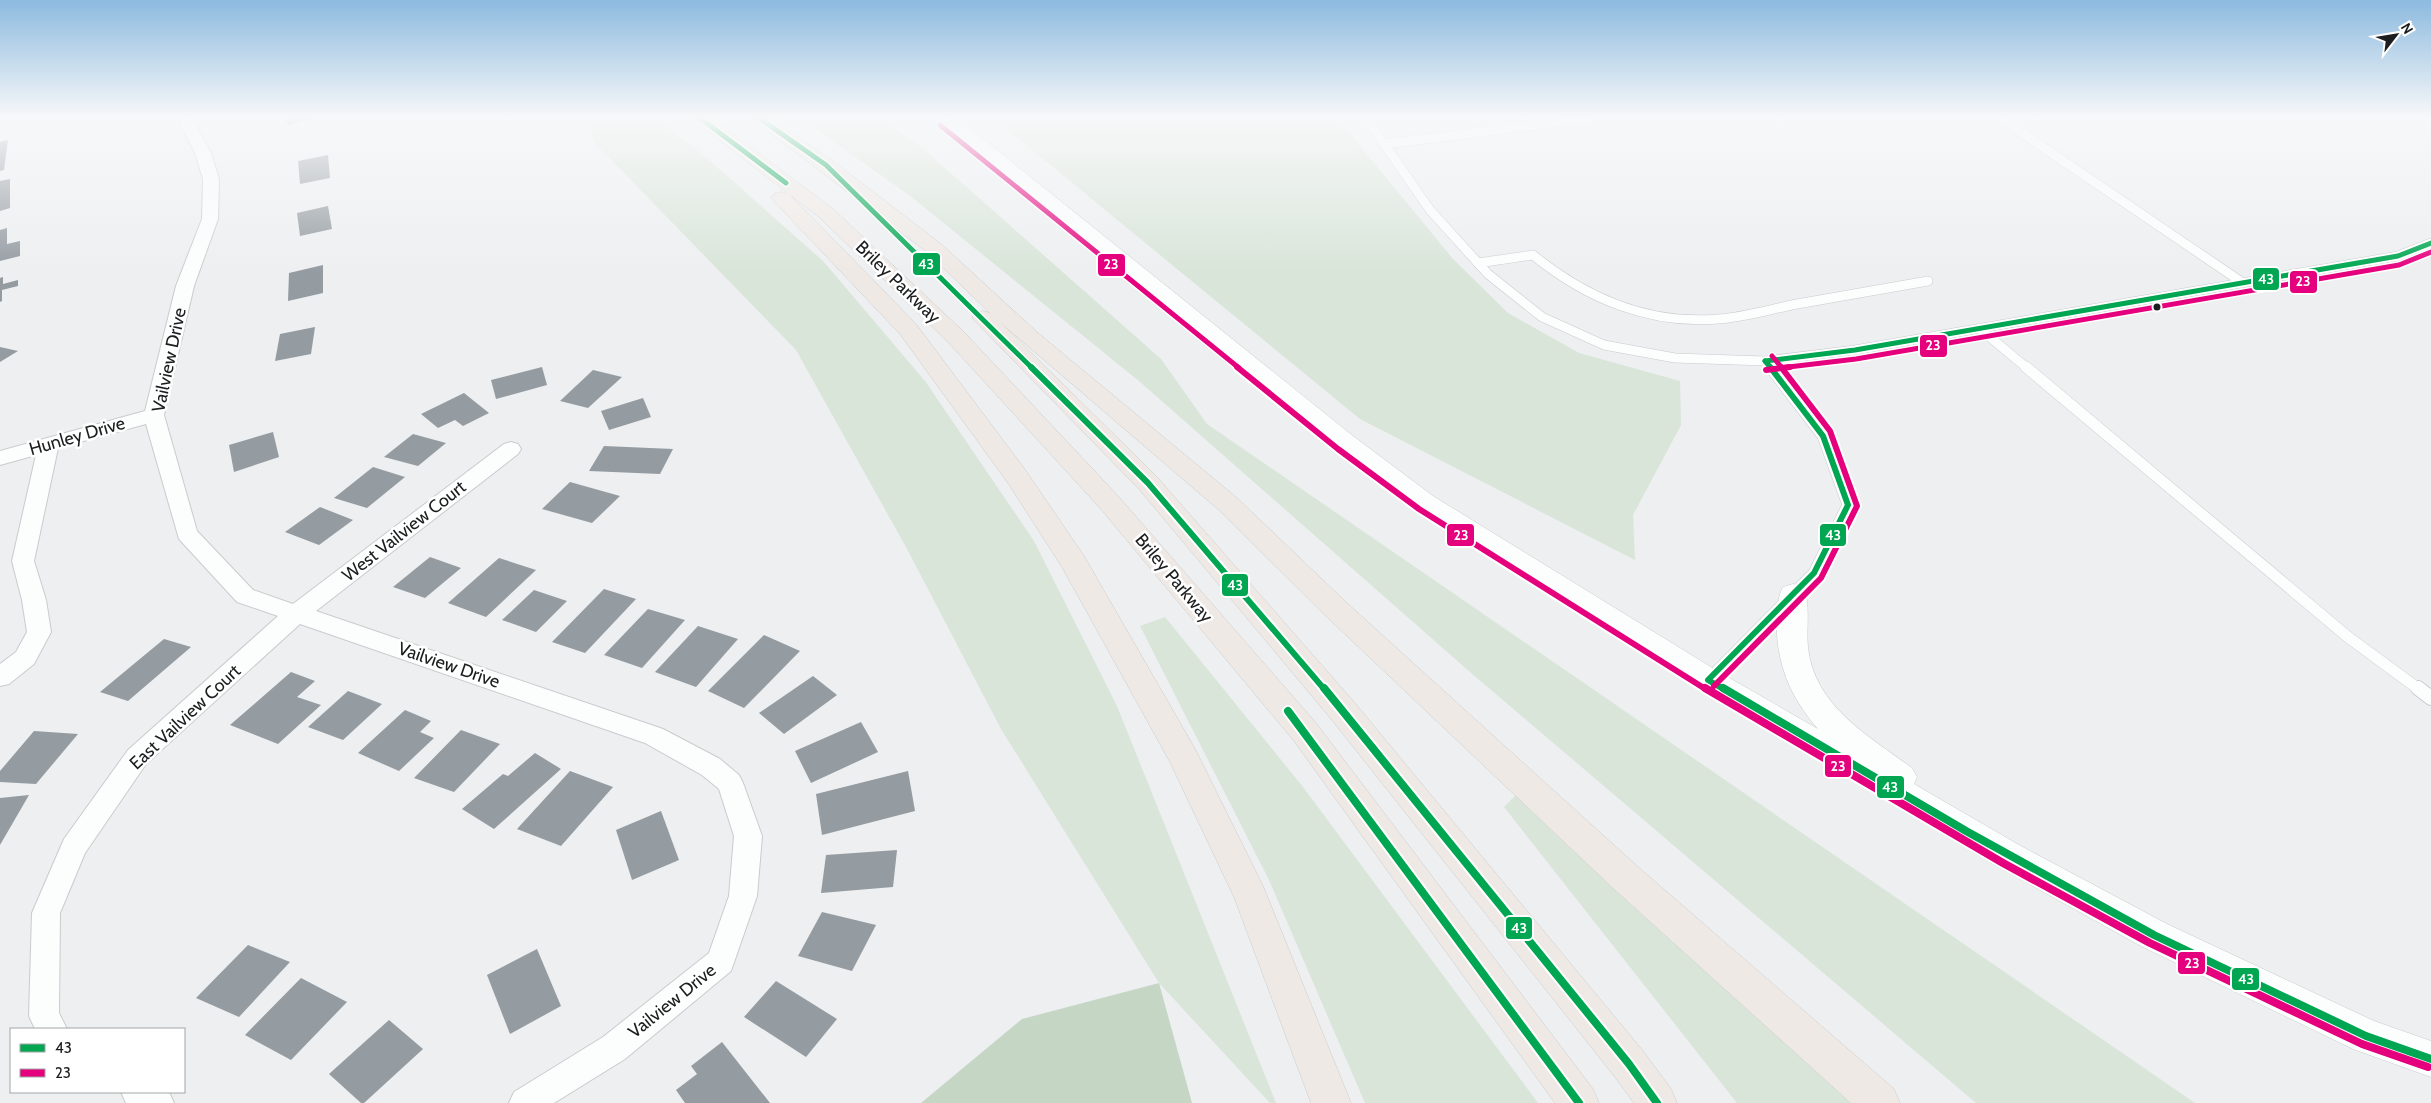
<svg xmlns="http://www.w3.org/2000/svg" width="2431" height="1103" viewBox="0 0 2431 1103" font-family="Cabin,sans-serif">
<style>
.green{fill:#d9e5d9}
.forest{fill:#c5d6c5}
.building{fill:#949ba1}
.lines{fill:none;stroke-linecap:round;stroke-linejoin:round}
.lane-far2-casing{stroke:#c9cbcd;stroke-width:10}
.lane-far1-casing{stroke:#c9cbcd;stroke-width:12}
.lane-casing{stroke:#c9cbcd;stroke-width:16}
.street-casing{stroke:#c9cbcd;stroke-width:2}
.secondary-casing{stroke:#c9cbcd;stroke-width:1}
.highway-casing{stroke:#cbcccd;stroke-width:1}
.lane-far2{stroke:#fcfdfd;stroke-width:9}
.lane-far1{stroke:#fcfdfd;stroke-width:11}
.lane{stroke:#fcfdfd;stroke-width:14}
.street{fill:#fcfdfd;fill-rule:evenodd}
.secondary{fill:#fcfdfd;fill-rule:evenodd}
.highway{fill:#efe9e5;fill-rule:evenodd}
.bus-1-far2-casing{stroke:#fff;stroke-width:8}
.bus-1-far1-casing{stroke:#fff;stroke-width:10}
.bus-1-casing{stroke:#fff;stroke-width:12}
.bus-2-far2-casing{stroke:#fff;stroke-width:8}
.bus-2-far1-casing{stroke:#fff;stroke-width:10}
.bus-2-casing{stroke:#fff;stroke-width:12}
.bus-1-far2{stroke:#00a651;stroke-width:5}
.bus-1-far1{stroke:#00a651;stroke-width:6}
.bus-1{stroke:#00a651;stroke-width:8}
.bus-2-far2{stroke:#e5007d;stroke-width:5}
.bus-2-far1{stroke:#e5007d;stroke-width:6}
.bus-2{stroke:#e5007d;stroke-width:8}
.bus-dot{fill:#1b1d1e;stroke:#fff;stroke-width:2}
.labels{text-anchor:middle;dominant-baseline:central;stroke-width:5;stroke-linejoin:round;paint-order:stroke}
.street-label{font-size:18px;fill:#1b1d1e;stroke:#fff}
.line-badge{stroke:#fff;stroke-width:2}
.badge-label{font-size:14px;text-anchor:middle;font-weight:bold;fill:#fff}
</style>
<rect width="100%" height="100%" fill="#edeff1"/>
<!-- green -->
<g class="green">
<path d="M591,118h64l53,41 115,102 102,120 109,160 83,165 159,397h-6l-111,-120 -158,-254 -95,-182 -110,-197 -203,-209z"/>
<path d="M800,118h79l40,27 242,214 46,65 988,679h-219l-506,-431 -331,-291 -230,-186z"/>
<path d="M993,118h344l116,141 55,54 71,40 101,28 1,44 -48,90 2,45 -275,-141z"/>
<path d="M1165,617l138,170 235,316h-173l-96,-223 -129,-254z"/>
<path d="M1516,795l335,308h-114l-233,-296z"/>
</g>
<!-- forest -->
<path class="forest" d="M1159,983l33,120h-271l101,-84z"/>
<!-- building -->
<g class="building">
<path d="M283,118h29l1,1 -24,6z"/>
<path d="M8,140l-4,30 -4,1v-29z"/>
<path d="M328,155l2,23 -30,6 -2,-23z"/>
<path d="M10,179v29l-10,3v-30z"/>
<path d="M328,206l4,23 -32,7 -3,-23z"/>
<path d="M7,228v16l13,-3v15l-20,5v-31z"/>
<path d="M323,265v28l-35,8 1,-28z"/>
<path d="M3,277v7l15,-4v6l-16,4v11l-2,1v-24z"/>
<path d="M315,327l-4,27 -36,7 5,-27z"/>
<path d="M0,347l18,4 -18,11z"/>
<path d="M542,367l5,18 -51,14 -5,-19z"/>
<path d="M593,370l29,7 -34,31 -28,-7z"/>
<path d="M464,393l25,20 -26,13 -8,-6 -17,8 -17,-14z"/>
<path d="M643,398l8,19 -42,13 -8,-19z"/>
<path d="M273,432l6,25 -45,15 -5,-27z"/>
<path d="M413,434l33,9 -28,23 -34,-9z"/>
<path d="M604,446l69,3 -13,25 -71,-3z"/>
<path d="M373,467l32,10 -38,31 -33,-10z"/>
<path d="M570,482l50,14 -28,27 -50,-14z"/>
<path d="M320,507l33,13 -34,25 -34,-13z"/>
<path d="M430,557l31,11 -36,30 -32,-11z"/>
<path d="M499,558l37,12 -50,47 -38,-14z"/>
<path d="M604,589l32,10 -51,54 -33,-11z"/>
<path d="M534,590l33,11 -31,31 -34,-12z"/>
<path d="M648,609l37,11 -43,48 -38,-13z"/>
<path d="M698,626l40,13 -42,48 -41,-15z"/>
<path d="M764,635l36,16 -56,57 -36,-17z"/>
<path d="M164,639l27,8 -63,54 -28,-9z"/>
<path d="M291,672l24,9 -18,16 24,8 -43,39 -48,-19z"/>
<path d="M813,676l24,19 -53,39 -25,-21z"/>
<path d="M348,691l34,13 -39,36 -35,-13z"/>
<path d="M405,710l26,11 -11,11 14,6 -35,33 -41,-18z"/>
<path d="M861,722l17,30 -67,31 -16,-32z"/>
<path d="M461,730l39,14 -46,48 -40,-14z"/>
<path d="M34,731l44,3 -42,50 -36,-2v-11z"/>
<path d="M535,753l26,16 -67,60 -32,-20 41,-35 5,2z"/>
<path d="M570,771l43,16 -52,59 -44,-17z"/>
<path d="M908,771l7,40 -93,24 -6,-41z"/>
<path d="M29,795l-29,50v-47z"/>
<path d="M661,811l18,49 -47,20 -16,-50z"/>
<path d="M897,850l-4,37 -72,6 5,-38z"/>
<path d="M822,912l54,13 -24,46 -54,-15z"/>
<path d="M248,945l42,17 -51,55 -43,-19z"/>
<path d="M537,949l24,57 -51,28 -23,-59z"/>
<path d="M301,978l46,24 -56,58 -46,-25z"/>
<path d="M776,981l61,38 -31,38 -62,-40z"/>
<path d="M389,1020l34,29 -59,54h-3l-32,-29z"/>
<path d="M722,1042l48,61h-85l-9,-13 21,-16 -6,-8z"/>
</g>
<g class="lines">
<defs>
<g id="lane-far2">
<path d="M1366,118l64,92 58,64 54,43 62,28 71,13 90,3 90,-11 543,-94 33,-13"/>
<path d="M2000,118l243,165"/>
<path d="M1384,144l208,-26"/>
<path d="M1478,263l55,-8c53,43 116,70 185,64 27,-2 53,-10 79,-15 44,-8 87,-15 131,-23"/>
<path d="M1979,328l48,40"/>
<path d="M1765,361l6,7"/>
</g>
<g id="lane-far1">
<path d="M2026,367l322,270 72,53"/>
<path d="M1708,680l106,-107 34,-68 -25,-69 -53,-69"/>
</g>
<path id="lane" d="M2418,688l13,10"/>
<g id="street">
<path d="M177,118h15l19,35 8,26 -1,40 -24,67 -30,129 33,116 56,59 40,14 211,-160 7,-2 7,2 3,5 -3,5 -202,157 347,118 57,30 19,16 4,8 19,53 -5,60 -26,75 -106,88 -71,44h-45l5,-11 89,-55 106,-84 20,-57 5,-60 -15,-47 -17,-14 -57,-32 -345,-119 -154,140 -61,89 -25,60 -1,100 8,16h-32l-6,-13 3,-103 32,-74 64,-89 150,-134 -41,-14 -58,-63 -33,-115 -88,24 -24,113 12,39 5,32 -17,32 -25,20 -9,2v-22l16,-12 11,-20 -5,-32 -10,-39 24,-106 -36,10v-14l145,-40 31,-125 26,-67 1,-40 -8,-26z"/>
<path d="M121,1092h48l5,11h-48z"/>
</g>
<path id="secondary" d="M937,118h20l396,318 80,60 286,176 99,57c-29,-33 -43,-68 -41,-112 1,-11 1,-21 6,-30l10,-3 10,3c8,14 3,43 5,60 6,59 61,89 104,121l5,9 -3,7 105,61 148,79 207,97 57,20v36l-78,-28 -212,-103 -146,-81 -298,-177 -282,-180 -80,-60z"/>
<g id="highway">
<path d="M691,118h21l121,91 131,123 154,164 198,227 277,366 6,14h-44l-261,-362 -194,-233 -152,-166 -129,-125 -30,-23 127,130 110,147 58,85 111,193 68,137 88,217h-40l-77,-206 -64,-135 -108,-195 -54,-84 -108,-149 -129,-136 3,-4 7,-2 7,2z"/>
<path d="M750,118h21l62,43 108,83 97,89 199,165 111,106 289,262 257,223 6,14h-49l-238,-215 -285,-270 -109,-108 -218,-187 156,154 197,225 289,349 28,38 6,14h-43l-19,-26 -283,-357 -193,-231 -167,-171 3,-5 8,-2 7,2 -63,-61z"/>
</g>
</defs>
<!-- lane-far2 casing -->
<use href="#lane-far2" class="lane-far2-casing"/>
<!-- lane-far1 casing -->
<use href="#lane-far1" class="lane-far1-casing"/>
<!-- lane casing -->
<use href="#lane" class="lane-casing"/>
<!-- street casing -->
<use href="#street" class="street-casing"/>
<!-- secondary casing -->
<use href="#secondary" class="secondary-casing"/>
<!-- highway casing -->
<use href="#highway" class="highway-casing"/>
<!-- lane-far2 -->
<use href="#lane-far2" class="lane-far2"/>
<!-- lane-far1 -->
<use href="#lane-far1" class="lane-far1"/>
<!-- lane -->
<use href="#lane" class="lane"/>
<!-- street -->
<use href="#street" class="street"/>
<!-- secondary -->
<use href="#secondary" class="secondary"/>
<!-- highway -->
<use href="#highway" class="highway"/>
<defs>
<g id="bus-1-far2">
<path d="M700,118l86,65"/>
<path d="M759,118l67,47 206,203"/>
<path d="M1765,361l6,7"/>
<path d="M1765,361l90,-11 543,-94 33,-13"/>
</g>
<g id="bus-1-far1">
<path d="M1031,367l117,116 177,207"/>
<path d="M1725,690l-17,-10 106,-107 34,-68 -25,-69 -53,-69"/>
</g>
<g id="bus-1">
<path d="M1324,688l305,376 28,39"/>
<path d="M1723,688l243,143 188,104 212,101 65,23"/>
<path d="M1288,711l291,392"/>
</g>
<g id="bus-2-far2">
<path d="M940,125l299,243"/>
<path d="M1772,356l10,12"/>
<path d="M1780,368l76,-9 543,-94 32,-13"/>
</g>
<g id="bus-2-far1">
<path d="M1237,367l101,82 81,60 288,181"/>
<path d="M1766,370l24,-3"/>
<path d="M1714,686l107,-108 36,-72 -27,-75 -49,-64"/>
</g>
<path id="bus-2" d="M1705,688l298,175 147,80 212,101 66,23"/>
</defs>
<!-- bus-1-far2 casing -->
<use href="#bus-1-far2" class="bus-1-far2-casing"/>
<!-- bus-1-far1 casing -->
<use href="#bus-1-far1" class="bus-1-far1-casing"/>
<!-- bus-1 casing -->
<use href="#bus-1" class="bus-1-casing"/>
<!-- bus-2-far2 casing -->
<use href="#bus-2-far2" class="bus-2-far2-casing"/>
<!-- bus-2-far1 casing -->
<use href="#bus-2-far1" class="bus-2-far1-casing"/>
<!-- bus-2 casing -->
<use href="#bus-2" class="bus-2-casing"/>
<!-- bus-1-far2 -->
<use href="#bus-1-far2" class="bus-1-far2"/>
<!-- bus-1-far1 -->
<use href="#bus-1-far1" class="bus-1-far1"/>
<!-- bus-1 -->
<use href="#bus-1" class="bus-1"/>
<!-- bus-2-far2 -->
<use href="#bus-2-far2" class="bus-2-far2"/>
<!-- bus-2-far1 -->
<use href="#bus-2-far1" class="bus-2-far1"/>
<!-- bus-2 -->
<use href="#bus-2" class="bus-2"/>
</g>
<!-- sky -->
<linearGradient id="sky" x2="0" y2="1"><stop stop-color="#8dbadf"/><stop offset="0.43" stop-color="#f7f8f9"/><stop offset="1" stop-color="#f7f8f9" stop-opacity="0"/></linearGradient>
<rect width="2431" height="272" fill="url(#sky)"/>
<!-- markers -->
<circle class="bus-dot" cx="2157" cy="307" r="4.5"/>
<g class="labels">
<!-- street labels -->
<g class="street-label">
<text transform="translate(898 282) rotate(44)">Briley Parkway</text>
<text transform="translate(169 360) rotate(-78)">Vailview Drive</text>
<text transform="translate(77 436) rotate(-16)">Hunley Drive</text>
<text transform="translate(404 531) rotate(-38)">West Vailview Court</text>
<text transform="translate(1174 578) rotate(50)">Briley Parkway</text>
<text transform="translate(449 665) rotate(19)">Vailview Drive</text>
<text transform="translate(185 717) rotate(-43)">East Vailview Court</text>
<text transform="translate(672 1001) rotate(-39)">Vailview Drive</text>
</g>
</g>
<g class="line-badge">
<rect x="912" y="252" width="29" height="24" rx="5" fill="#00a651"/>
<rect x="1097" y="253" width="29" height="24" rx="5" fill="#e5007d"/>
<rect x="2252" y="267" width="28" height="24" rx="5" fill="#00a651"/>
<rect x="2289" y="270" width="29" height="24" rx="5" fill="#e5007d"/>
<rect x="1919" y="334" width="29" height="24" rx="5" fill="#e5007d"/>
<rect x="1446" y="523" width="29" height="24" rx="5" fill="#e5007d"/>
<rect x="1819" y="523" width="28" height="24" rx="5" fill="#00a651"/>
<rect x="1221" y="573" width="28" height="24" rx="5" fill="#00a651"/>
<rect x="1824" y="754" width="28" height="24" rx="5" fill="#e5007d"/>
<rect x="1876" y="775" width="29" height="24" rx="5" fill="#00a651"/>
<rect x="1505" y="916" width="28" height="24" rx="5" fill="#00a651"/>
<rect x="2177" y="951" width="29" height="24" rx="5" fill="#e5007d"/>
<rect x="2231" y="967" width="29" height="24" rx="5" fill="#00a651"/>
</g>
<g class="badge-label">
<text x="926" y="269">43</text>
<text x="1111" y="269">23</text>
<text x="2266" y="284">43</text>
<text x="2303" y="286">23</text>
<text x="1933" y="350">23</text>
<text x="1461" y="540">23</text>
<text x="1833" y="540">43</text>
<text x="1235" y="590">43</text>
<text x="1838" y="771">23</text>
<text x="1890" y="792">43</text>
<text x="1519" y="933">43</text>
<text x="2192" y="968">23</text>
<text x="2246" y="984">43</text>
</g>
<!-- legend -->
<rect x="10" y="1028" width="175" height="65" fill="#ffffff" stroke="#a4a5a5"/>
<rect x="20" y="1044" width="25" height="8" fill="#00a651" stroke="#a4a5a5"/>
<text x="55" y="1053" font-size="15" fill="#1b1d1e">43</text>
<rect x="20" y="1069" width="25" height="8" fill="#e5007d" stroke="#a4a5a5"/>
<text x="55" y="1078" font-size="15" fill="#1b1d1e">23</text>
<!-- north arrow -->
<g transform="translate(2396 35) rotate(59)" stroke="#ffffff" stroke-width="4" paint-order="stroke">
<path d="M0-4L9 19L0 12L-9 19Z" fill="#1b1d1e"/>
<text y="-8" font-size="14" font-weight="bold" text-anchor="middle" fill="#1b1d1e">N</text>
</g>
</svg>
